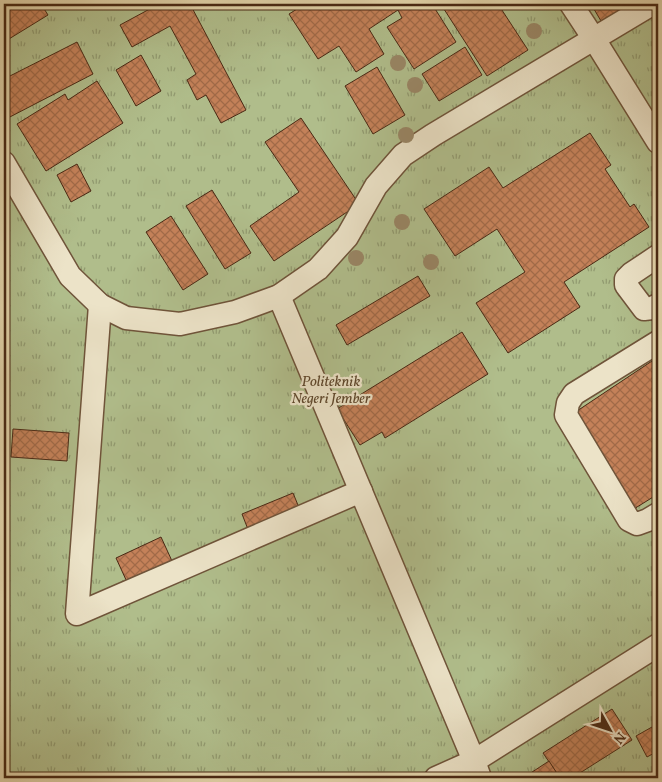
<svg xmlns="http://www.w3.org/2000/svg" width="662" height="782" viewBox="0 0 662 782" font-family="Vollkorn,serif">
<style>
.park{fill:url(#park-tufts);stroke:#7c7350}
.building{fill:url(#building-cross-hatch);stroke:#492914}
.lines{fill:none;stroke-linecap:round;stroke-linejoin:round}
.minor-casing{stroke:#6f543a;stroke-width:25}
.minor{stroke:#ece3c8;stroke-width:22}
.tree{fill:#998665}
.labels{text-anchor:middle;dominant-baseline:central;stroke-width:4.5;stroke-linejoin:round;paint-order:stroke}
.park-label{font-size:15px;font-style:italic;fill:#5e472c;stroke:#ece3c8}
</style>
<defs>
<pattern id="park-tufts" width="24" height="20" patternUnits="userSpaceOnUse" patternTransform="scale(1.25)"><rect width="24" height="20" fill="#b0bd8b"/><path d="M3 7l-1-3M5 7V3M7 7l1-3M15 17l-1-3M17 17v-4M19 17l1-3" fill="none" stroke="#919a70"/></pattern>
<pattern id="building-cross-hatch" width="8" height="8" patternUnits="userSpaceOnUse" patternTransform="scale(1.25)"><rect width="8" height="8" fill="#c48159"/><path d="M0 0l8 8M0 8l8-8" fill="none" stroke="#a16a48"/></pattern>
</defs>
<rect width="100%" height="100%" fill="#e2d4aa"/>
<filter id="stains"><feTurbulence type="fractalNoise" baseFrequency=".004" numOctaves="4"/><feColorMatrix values="0 0 0 0 .2 0 0 0 0 .09 0 0 0 0 .02 0 0 0 .5 -.17"/></filter>
<radialGradient id="worn" r=".72"><stop offset=".6" stop-color="#630" stop-opacity="0"/><stop offset="1" stop-color="#630" stop-opacity=".3"/></radialGradient>
<!-- park -->
<rect class="park" x="4" y="4" width="654" height="774"/>
<!-- building -->
<g class="building">
<path d="M11,4h30l7,11 -44,27v-34z"/>
<path d="M159,4h31l56,106 -25,13 -15,-28 -9,5 -10,-20 9,-6 -26,-48 -38,21 -12,-22z"/>
<path d="M305,4h108l2,3 6,-3h11l24,38 -42,27 -27,-42 15,-9 -4,-8 -29,19 15,25 -28,18 -17,-26 -21,13 -29,-45z"/>
<path d="M446,4h52l30,46 -41,26 -45,-70z"/>
<path d="M591,4h23l4,7 -17,10z"/>
<path d="M77,42l16,32 -89,46v-41z"/>
<path d="M465,47l17,28 -43,26 -17,-27z"/>
<path d="M141,55l20,36 -25,15 -20,-36z"/>
<path d="M377,67l28,48 -32,19 -28,-48z"/>
<path d="M97,81l26,42 -77,48 -29,-47 48,-30 3,6z"/>
<path d="M301,118l58,86 -85,57 -24,-35 49,-34 -34,-50z"/>
<path d="M590,133l21,32 -6,4 25,38 4,-3 15,23 -85,55 16,25 -72,46 -32,-50 49,-31 -28,-43 -42,27 -31,-47 65,-42 14,21z"/>
<path d="M77,164l14,27 -20,11 -14,-27z"/>
<path d="M212,190l39,63 -26,16 -39,-63z"/>
<path d="M171,216l37,58 -25,16 -37,-58z"/>
<path d="M418,276l12,20 -83,49 -11,-20z"/>
<path d="M462,332l26,42 -103,64 -3,-6 -22,13 -23,-36z"/>
<path d="M658,357v137l-29,18 -58,-97z"/>
<path d="M13,429l56,4 -2,28 -56,-4z"/>
<path d="M293,493l7,17 -51,22 -7,-18z"/>
<path d="M161,537l11,24 -45,21 -11,-24z"/>
<path d="M612,709l20,31 -60,38h-12l-17,-25z"/>
<path d="M658,724v15l-6,-12z"/>
<path d="M652,727l6,12v12l-11,6 -11,-21z"/>
<path d="M549,761l11,17h-37z"/>
</g>
<g class="lines">
<defs>
<g id="minor">
<path d="M571,4l23,35 64,103"/>
<path d="M4,163l66,113 30,29 26,13 54,6 55,-12 44,-16 39,-27 29,-32 29,-51 27,-31 30,-20 219,-131"/>
<path d="M658,256l-27,18 -5,5v6l18,24 8,-1 6,-3"/>
<path d="M279,296l195,465 6,17"/>
<path d="M100,305l-23,309 284,-123"/>
<path d="M658,342l-84,52 -6,9 -2,12 63,105 8,4 11,-4 10,-6"/>
<path d="M436,778l38,-17 184,-116"/>
</g>
</defs>
<!-- minor casing -->
<use href="#minor" class="minor-casing"/>
<!-- minor -->
<use href="#minor" class="minor"/>
</g>
<!-- trees -->
<g class="tree">
<circle cx="534" cy="31" r="8"/>
<circle cx="398" cy="63" r="8"/>
<circle cx="415" cy="85" r="8"/>
<circle cx="406" cy="135" r="8"/>
<circle cx="402" cy="222" r="8"/>
<circle cx="356" cy="258" r="8"/>
<circle cx="431" cy="262" r="8"/>
</g>
<g class="labels">
<!-- park labels -->
<g class="park-label">
<text x="331" y="382">Politeknik<tspan x="331" dy="17">Negeri Jember</tspan></text>
</g>
</g>
<!-- margin -->
<rect width="662" height="782" fill="none" stroke="#e2d4aa" stroke-width="20"/>
<rect x="5" y="5" width="652" height="772" fill="none" stroke="#492914" stroke-width="2.5"/>
<rect x="10" y="10" width="642" height="762" fill="none" stroke="#492914"/>
<!-- north arrow -->
<g transform="translate(610 730) rotate(130)" stroke="#ece3c8" stroke-width="4" paint-order="stroke">
<path d="M0-4L9 19L0 12L-9 19Z" fill="#492914"/>
<text y="-8" font-size="14" font-weight="bold" text-anchor="middle" fill="#492914">N</text>
</g>
<rect width="100%" height="100%" filter="url(#stains)"/>
<rect width="100%" height="100%" fill="url(#worn)"/>
</svg>
